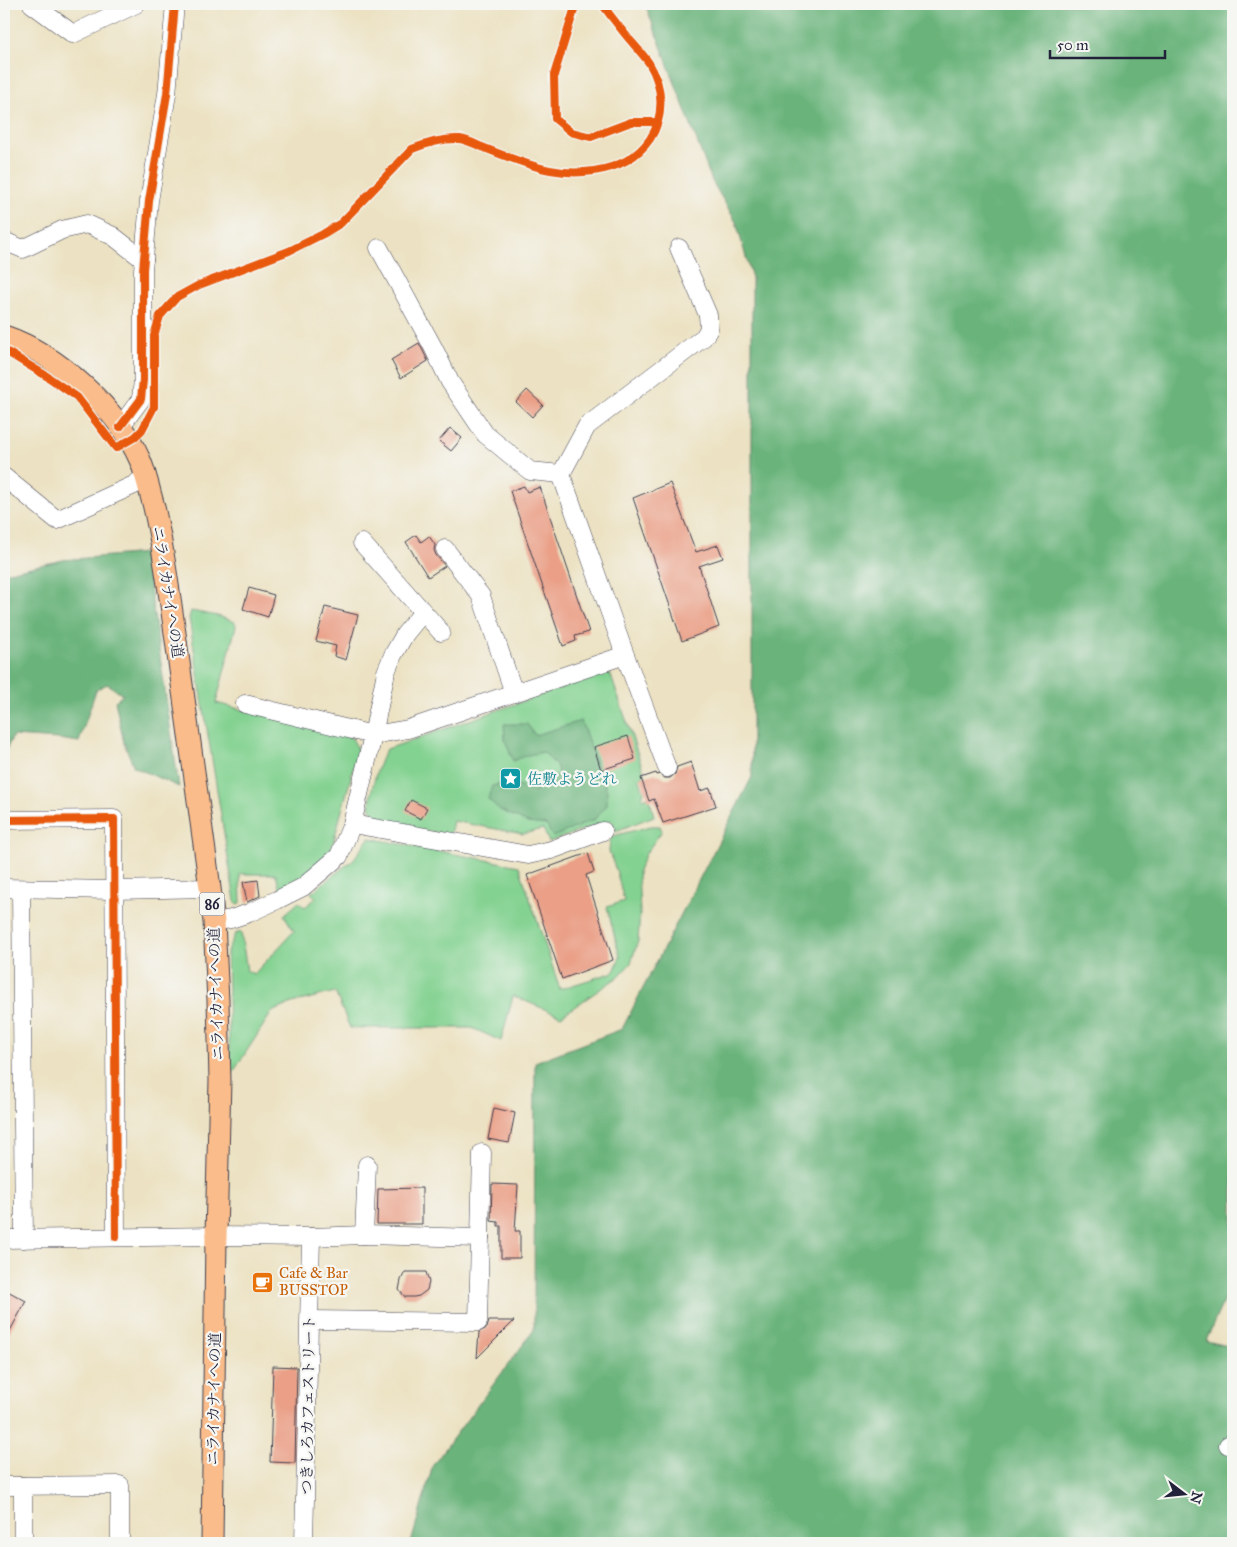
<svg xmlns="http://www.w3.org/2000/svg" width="1237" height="1547" viewBox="0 0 1237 1547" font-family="'IM FELL Great Primer','Noto Serif JP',serif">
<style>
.green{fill:#83d291;stroke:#527a66}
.forest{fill:#6ab47b;stroke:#466b5b}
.building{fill:#ea9f86}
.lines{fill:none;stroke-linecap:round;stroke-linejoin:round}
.minor-casing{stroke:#403f4f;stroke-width:19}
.major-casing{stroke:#403f4f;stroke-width:23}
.minor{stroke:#fff;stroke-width:18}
.major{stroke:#f9bc8a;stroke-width:21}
.cycleway-casing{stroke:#f6f6f2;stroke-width:11}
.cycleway{stroke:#e8590c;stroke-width:8}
.labels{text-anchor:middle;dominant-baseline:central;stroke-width:4.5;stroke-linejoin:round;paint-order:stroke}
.shield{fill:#f6f6f2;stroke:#626272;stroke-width:1}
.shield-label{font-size:14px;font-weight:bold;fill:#22223b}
.street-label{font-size:15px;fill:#22223b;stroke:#f6f6f2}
.culture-label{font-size:15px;fill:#0d838f;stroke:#f6f6f2;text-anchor:start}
.food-label{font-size:15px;fill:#c56008;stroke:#f6f6f2;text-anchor:start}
</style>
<rect width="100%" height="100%" fill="#f6f6f2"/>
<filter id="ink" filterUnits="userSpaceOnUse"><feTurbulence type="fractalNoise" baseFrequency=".02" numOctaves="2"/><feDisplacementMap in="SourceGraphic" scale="10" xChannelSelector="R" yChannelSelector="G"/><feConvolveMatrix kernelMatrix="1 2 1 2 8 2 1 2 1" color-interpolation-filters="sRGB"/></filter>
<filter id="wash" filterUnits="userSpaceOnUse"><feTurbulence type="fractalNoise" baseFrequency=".0096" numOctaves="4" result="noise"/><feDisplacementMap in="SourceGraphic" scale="20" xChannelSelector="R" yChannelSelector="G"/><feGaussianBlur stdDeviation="1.12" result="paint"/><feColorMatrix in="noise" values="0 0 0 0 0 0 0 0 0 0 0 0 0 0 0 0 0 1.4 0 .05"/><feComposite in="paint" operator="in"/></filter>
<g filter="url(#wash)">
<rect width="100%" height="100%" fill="#ece2c3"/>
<!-- green -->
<g class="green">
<path d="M191,611l27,5 17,6 1,4 -20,77 135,34 6,10 -1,12 -26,95 -15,17 -35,20 -4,-17h-36l1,29 -3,1 -3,-3 -46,-283z"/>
<path d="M607,672l3,1 35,102 -6,3 5,13 -2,8 7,-2 5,19 -38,15 -5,-11 -62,22 -6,-13 -20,5 -70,-13 -3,14 -63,-11v-5c-6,-2 -13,-3 -16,-10 -4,-10 9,-53 16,-60z"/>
<path d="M651,826h9l2,5 -16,22 -8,18 2,42 -2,28 -7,22 -13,14 -57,39 -48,-20 -12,45 -29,-13h-122l-15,-36 -43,11 -20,9 -42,65 -3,-125 8,-18 6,-2 6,39 7,3 40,-43 -10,-16 15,-13 6,5 11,-9 -5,-5 42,-33 16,-22 150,28 41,123 54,-17 6,-15 -13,-50 17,-6 -7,-28 -8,-22 1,-10 3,-5z"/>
</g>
<!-- forest -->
<g class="forest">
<path d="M645,4h588v1275l-27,62 27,6v196h-822l22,-78 101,-135 1,-268 87,-33 130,-252v-499l-16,-56 -24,-41z"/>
<path d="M145,553l34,234 -45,-20 -10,-24 -9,-42 8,-6 -16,-11 -11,6 -17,52 -21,-3 -45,-3 -9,18v-181l59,-13z"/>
<path d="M581,721l26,70v14l-13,15 -41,17 -7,-12 -18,-2 -28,-13 -12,-11 4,-13 17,-4 14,6 14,4 1,-9 20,-8 -1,-8 -13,-15 -16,3 -15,6 -8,-21 -1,-16h23l8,11z"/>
</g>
<g id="blocks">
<!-- building -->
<g class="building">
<path d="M419,343l9,18 -27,17 -10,-18z"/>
<path d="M527,390l16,15 -11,12 -16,-15z"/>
<path d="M450,428l12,10 -11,13 -12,-10z"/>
<path d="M670,483l26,69 22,-7 5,13 -24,8 20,61 -37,14 -49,-143z"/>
<path d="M524,486l3,6 13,-5 49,145 -14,4 1,5 -13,5 -53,-155z"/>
<path d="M416,535l5,7 8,-6 6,9 -1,5 2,5 9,11 -17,11 -22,-35z"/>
<path d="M249,588l25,7 -6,22 -25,-8z"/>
<path d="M325,607l33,8 -12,45 -12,-4 2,-10 -20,-5z"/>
<path d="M628,736l7,23 -34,11 -7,-23z"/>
<path d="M691,762l9,29 10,-3 6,18 -53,17 -9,-24 -5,2 -8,-23 15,-5 1,2 2,-1 6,4h5l5,-4 2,-7z"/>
<path d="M411,800l16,8 -6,11 -16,-8z"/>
<path d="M588,853l6,19 -8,3 27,85 -51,19 -35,-104z"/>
<path d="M258,880l2,16 -13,6 -4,-20z"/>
<path d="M494,1108l21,5 -6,30 -21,-4z"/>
<path d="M492,1184l26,1 -3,46h5v27h-19v-32h-3v-4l-7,-1z"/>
<path d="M422,1188v36h-45l1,-35z"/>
<path d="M405,1272h21l3,10 -2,8 -8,6 -5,1h-9l-6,-7 2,-10z"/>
<path d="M4,1289l22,12 -22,41z"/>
<path d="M489,1321h25l-37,37 2,-26 8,-4z"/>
<path d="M273,1366l24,1 -2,96 -25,-1z"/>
</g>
</g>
</g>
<g filter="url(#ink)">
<use href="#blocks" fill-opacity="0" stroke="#403f4f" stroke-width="1"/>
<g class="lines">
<defs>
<g id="minor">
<path d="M32,4l41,30 63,-30"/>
<path d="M4,241l19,8 39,-19 25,-6 26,12 31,24"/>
<path d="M379,248l54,99 17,35 35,52 45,37 31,3"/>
<path d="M120,427l21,-28 2,-19v-110l6,-69 18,-107 8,-90"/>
<path d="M4,477l53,43 77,-35 12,-9"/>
<path d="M362,543l79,89"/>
<path d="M445,549l36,47 33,97"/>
<path d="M245,704l128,31 35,-6 217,-74"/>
<path d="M667,768l-42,-113 -64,-181 26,-48 117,-89 5,-8 -1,-14 -29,-67"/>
<path d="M4,820l110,-1 2,418"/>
<path d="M352,824l176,31 23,-5 52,-19"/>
<path d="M4,888l110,2 96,-2"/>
<path d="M21,889l3,350"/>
<path d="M214,922l17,-3 18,-6 28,-13 26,-13 36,-31 13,-32 21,-89 13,-63 7,-17 12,-21 18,-22"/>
<path d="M364,1235l3,-70"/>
<path d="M4,1239l212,-3 95,1 53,-2 116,3"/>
<path d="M310,1320l168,2 4,-169"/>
<path d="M1228,1445l5,-2"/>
<path d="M4,1486l116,-1v58"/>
<path d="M23,1486v57"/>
<path d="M304,1543l7,-306"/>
</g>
<path id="major" d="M4,336c53,18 113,72 136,124 6,14 9,29 13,43 10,41 15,82 21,123 12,87 24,175 36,262l4,34 4,79 2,79 -4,156 -4,307"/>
</defs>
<!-- minor casing -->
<use href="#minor" class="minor-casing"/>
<!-- major casing -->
<use href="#major" class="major-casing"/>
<!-- minor -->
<use href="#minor" class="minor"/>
<!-- major -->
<use href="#major" class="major"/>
<defs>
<g id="cycleway">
<path d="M576,4l-22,71 1,44 16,13 20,5 40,-15h26"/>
<path d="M4,350l44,27 29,20 39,51 19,-11 7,-7 12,-23v-71l6,-20 17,-19 22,-12 90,-34 34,-17 18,-11 71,-74c15,-6 32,-11 48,-10 7,1 15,5 22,8 15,6 30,12 46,17 39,14 96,13 122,-25 15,-23 13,-53 -1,-76 -7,-10 -16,-19 -24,-29 -8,-10 -16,-20 -23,-30"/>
<path d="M120,427l21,-28 2,-19v-110l6,-69 18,-107 8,-90"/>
<path d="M4,820l110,-1 2,418"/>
</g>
</defs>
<!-- cycleway casing -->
<use href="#cycleway" class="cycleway-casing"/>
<!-- cycleway -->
<use href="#cycleway" class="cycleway"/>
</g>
</g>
<!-- icons -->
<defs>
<symbol id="sight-square" viewBox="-11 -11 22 22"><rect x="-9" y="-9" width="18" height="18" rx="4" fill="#0f9aa8" stroke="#f6f6f2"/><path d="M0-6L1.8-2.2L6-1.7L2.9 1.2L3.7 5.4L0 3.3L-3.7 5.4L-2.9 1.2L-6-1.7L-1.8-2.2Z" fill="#fff"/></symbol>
<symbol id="cafe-square" viewBox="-11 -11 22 22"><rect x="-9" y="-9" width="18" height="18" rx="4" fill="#e8710a" stroke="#f6f6f2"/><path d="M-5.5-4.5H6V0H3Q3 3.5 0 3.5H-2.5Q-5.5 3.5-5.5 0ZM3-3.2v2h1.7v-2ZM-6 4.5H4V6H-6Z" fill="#fff"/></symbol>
</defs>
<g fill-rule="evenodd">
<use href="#sight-square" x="498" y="766" width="25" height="25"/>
<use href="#cafe-square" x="250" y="1270" width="25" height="25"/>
</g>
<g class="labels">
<!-- shield labels -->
<rect class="shield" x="199.5" y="892.5" width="25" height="23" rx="4"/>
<g class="shield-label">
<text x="212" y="904">86</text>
</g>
<!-- street labels -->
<g class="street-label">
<text transform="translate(168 592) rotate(81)">ニライカナイへの道</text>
<text transform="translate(216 994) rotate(-92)">ニライカナイへの道</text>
<text transform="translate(214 1399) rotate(-89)">ニライカナイへの道</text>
<text transform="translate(308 1405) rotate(-89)">つきしろカフェストリート</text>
</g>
<!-- culture labels -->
<g class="culture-label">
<text x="527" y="779">佐敷ようどれ</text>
</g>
<!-- food labels -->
<g class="food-label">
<text x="279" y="1273">Cafe &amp; Bar<tspan x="279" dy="17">BUSSTOP</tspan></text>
</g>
</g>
<!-- margin -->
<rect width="1237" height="1547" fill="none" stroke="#f6f6f2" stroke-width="20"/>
<!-- north arrow -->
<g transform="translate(1184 1494) rotate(106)" stroke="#f6f6f2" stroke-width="4" paint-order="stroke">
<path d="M0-4L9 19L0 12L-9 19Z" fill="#22223b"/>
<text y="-8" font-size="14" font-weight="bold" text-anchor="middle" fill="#22223b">N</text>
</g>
<!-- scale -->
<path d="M1050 50v8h115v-8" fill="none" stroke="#22223b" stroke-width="2.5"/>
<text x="1057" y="50" font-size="15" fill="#22223b" stroke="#f6f6f2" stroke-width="4" paint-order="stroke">50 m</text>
</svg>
